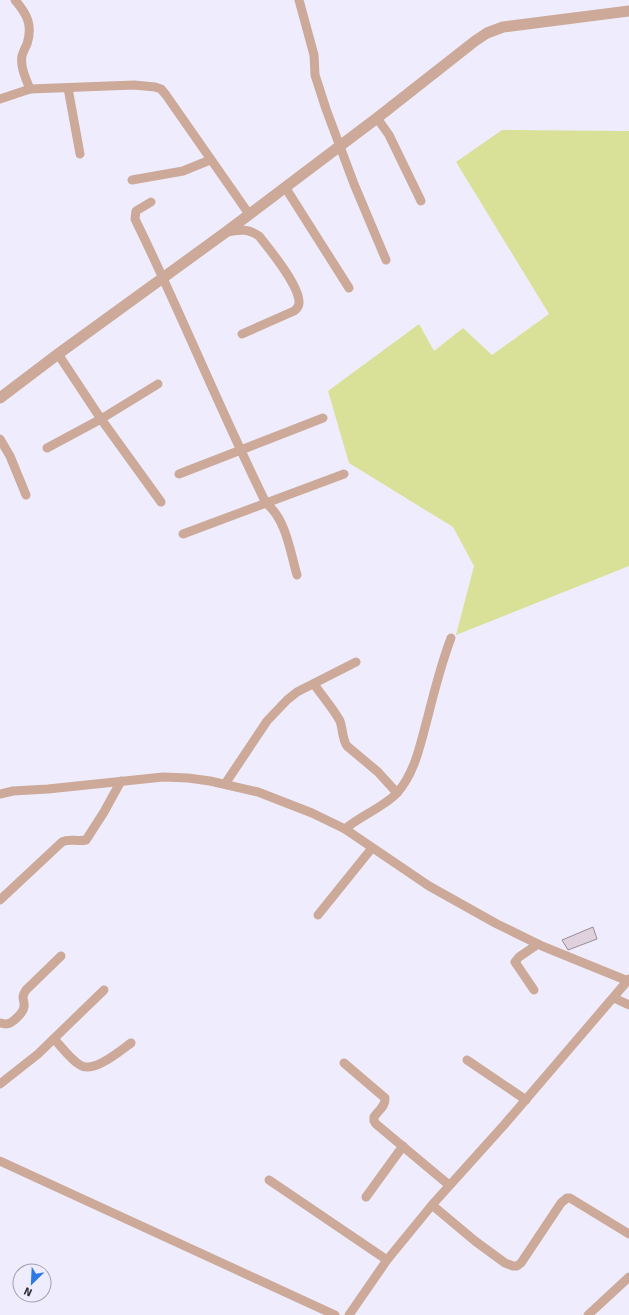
<svg xmlns="http://www.w3.org/2000/svg" width="629" height="1315" viewBox="0 0 629 1315" font-family="Signika,sans-serif">
<style>
.green{fill:#d9e199}
.building{fill:#e0d2dd;stroke:#9a8c97}
.lines{fill:none;stroke-linecap:round;stroke-linejoin:round}
.minor{stroke:#cca999;stroke-width:9}
.tertiary{stroke:#cca999;stroke-width:11}
</style>
<rect width="100%" height="100%" fill="#efedfd"/>
<!-- green -->
<path class="green" d="M502,130l127,1v435l-173,69 18,-69 -21,-39 -104,-64 -21,-72 91,-67 15,27 29,-23 29,27 57,-41 -93,-152z"/>
<!-- building -->
<path class="building" d="M593,927l4,12 -29,11 -6,-10z"/>
<g class="lines">
<!-- minor -->
<g class="minor">
<path d="M15,0c12,14 18,25 12,44 -2,4 -4,8 -5,12 -2,11 4,23 8,33"/>
<path d="M299,0l15,55 1,20 11,34 28,75 32,76"/>
<path d="M68,88l12,66"/>
<path d="M0,99l30,-10 104,-4 21,2 6,2 5,6 83,119"/>
<path d="M377,118l12,17 32,66"/>
<path d="M132,180l51,-9 27,-11"/>
<path d="M285,187l64,101"/>
<path d="M151,202l-15,9 -1,8c46,94 85,191 131,284 20,16 24,48 31,72"/>
<path d="M226,232c14,-2 21,-4 33,4 11,14 41,50 40,67 0,4 -2,6 -5,8l-52,23"/>
<path d="M58,354l43,65 60,83"/>
<path d="M0,439l10,17 16,39"/>
<path d="M47,448l54,-29 57,-35"/>
<path d="M179,474l144,-56"/>
<path d="M183,534l161,-60"/>
<path d="M314,684c8,12 19,24 26,37 3,8 2,18 7,25l31,26 19,21"/>
<path d="M225,784l42,-63 20,-21 10,-8 59,-30"/>
<path d="M0,794l13,-3 35,-2 115,-12 25,1 22,3 48,11 54,21 33,16 84,57 68,38 45,22 86,35"/>
<path d="M345,829c15,-13 39,-22 52,-36 18,-20 23,-48 30,-73 7,-28 14,-56 24,-82"/>
<path d="M0,900l62,-58c8,-4 15,0 24,-2l18,-28 17,-31"/>
<path d="M318,915l54,-67"/>
<path d="M534,990l-19,-28 4,-5 19,-13"/>
<path d="M614,998l15,7"/>
<path d="M0,1023c2,0 4,1 6,1 6,0 17,-11 18,-17 1,-8 -4,-8 2,-17l35,-34"/>
<path d="M54,1039c8,8 16,20 26,26 13,9 40,-14 51,-22"/>
<path d="M467,1060l59,40"/>
<path d="M344,1063l41,35c1,8 -7,13 -11,19v4l2,3 73,61"/>
<path d="M0,1084l38,-30 66,-64"/>
<path d="M0,1161l335,154"/>
<path d="M269,1180l118,80"/>
<path d="M366,1197l37,-51"/>
<path d="M432,1205l72,-80 125,-146"/>
<path d="M349,1315l38,-55 45,-55 43,36 30,22 8,3h4l4,-3 40,-60 6,-5h3l59,36"/>
<path d="M588,1315l41,-38"/>
</g>
<!-- tertiary -->
<path class="tertiary" d="M0,398l58,-44 168,-122 151,-114 98,-77 12,-8 16,-6 126,-16"/>
</g>
<!-- north arrow -->
<g transform="translate(32 1283) rotate(204)"><circle r="19" fill="#efedfd" stroke="#a2a1ad"/>
<path d="M0-3L7 15L0 10L-7 15Z" fill="#297ae5"/>
<text y="-6" font-size="11" font-weight="bold" text-anchor="middle" fill="#2f2e35">N</text>
</g>
</svg>
